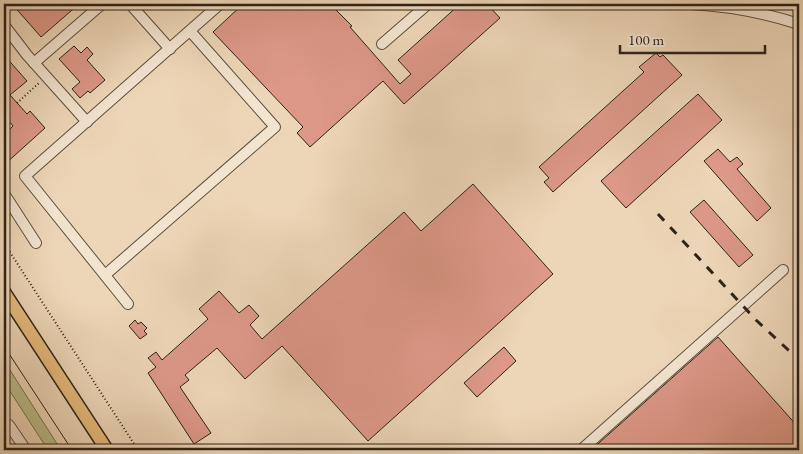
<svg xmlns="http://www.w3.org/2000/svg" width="803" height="454" viewBox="0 0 803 454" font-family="'EB Garamond',serif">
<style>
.green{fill:#bcbd8c;stroke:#747052}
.building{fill:#dd9888;stroke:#2c2318}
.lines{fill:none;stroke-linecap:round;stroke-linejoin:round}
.minor-casing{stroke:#5c5040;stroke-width:12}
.major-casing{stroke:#2c2318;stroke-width:15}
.path{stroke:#2c2318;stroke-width:2;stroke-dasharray:1 2.5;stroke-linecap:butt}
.minor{stroke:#f3e4d0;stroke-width:10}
.major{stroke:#e6bb7c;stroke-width:12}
.tram{stroke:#2c2318;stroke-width:1}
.rail{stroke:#2c2318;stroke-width:3;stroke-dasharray:9 9;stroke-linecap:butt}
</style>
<rect width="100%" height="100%" fill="#edd6b7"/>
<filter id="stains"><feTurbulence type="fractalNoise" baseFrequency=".004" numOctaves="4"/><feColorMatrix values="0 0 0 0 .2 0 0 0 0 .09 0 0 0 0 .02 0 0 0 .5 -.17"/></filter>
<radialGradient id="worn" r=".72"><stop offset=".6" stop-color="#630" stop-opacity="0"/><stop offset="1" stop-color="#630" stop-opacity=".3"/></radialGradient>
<!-- green -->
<path class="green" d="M8,367l53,83h-13l-44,-68v-12z"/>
<!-- building -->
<g class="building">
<path d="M12,4h67l-38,33z"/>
<path d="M243,4h87l22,22 -2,1 50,57 11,-10 -13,-14 62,-56h27l13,14 -96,86 -21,-23 -73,66 -13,-14 6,-6 -90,-95z"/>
<path d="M74,46l7,7 6,-6 6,7 -6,6 18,20 -15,13 -2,-2 -8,7 -8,-9 8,-7 -21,-23z"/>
<path d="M656,53l4,4 3,-2 19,20 -129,117 -9,-10 5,-4 -10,-11 105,-95 -5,-5z"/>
<path d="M4,55l23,26 -17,14 17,19 3,-3 15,17 -41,37v-30l9,-9 -9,-11z"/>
<path d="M698,94l24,26 -96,88 -25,-27z"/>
<path d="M718,149l12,13 7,-5 6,7 -6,5 34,39 -14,13 -53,-60z"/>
<path d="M473,184l80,90 -185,167 -86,-95 -37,33 -28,-31 -32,27 4,5 -9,7 31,46 -17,11 -46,-71 8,-6 -8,-9 8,-6 6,8 46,-41 -9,-10 20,-18 20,22 10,-8 10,11 -9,9 12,14 142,-127 17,19z"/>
<path d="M704,200l49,55 -14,12 -49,-55z"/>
<path d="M135,320l3,4 3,-2 6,6 -3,3 3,3 -7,5 -11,-13z"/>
<path d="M718,337l81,91v22h-208z"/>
<path d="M504,347l12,14 -39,36 -13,-14z"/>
</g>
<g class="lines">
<defs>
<g id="minor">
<path d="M130,4l40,45"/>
<path d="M690,4c39,2 72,8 109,20"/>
<path d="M4,25l23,30 60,67"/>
<path d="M382,44l46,-40"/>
<path d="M34,63l68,-59"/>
<path d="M4,196l1,-1 31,48"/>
<path d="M105,275l170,-148 -85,-96"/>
<path d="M128,304l-103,-128 195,-172"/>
<path d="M4,426l5,-1 17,25"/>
<path d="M581,450l202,-180"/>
</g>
<path id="major" d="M4,292l103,158"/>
</defs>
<!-- minor casing -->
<use href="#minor" class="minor-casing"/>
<!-- major casing -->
<use href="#major" class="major-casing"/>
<!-- path -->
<g class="path">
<path d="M17,103l22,-20"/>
<path d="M4,243l134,207"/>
</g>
<!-- minor -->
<use href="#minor" class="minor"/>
<!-- major -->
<use href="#major" class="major"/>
<!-- tram -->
<path class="tram" d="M4,346l68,104"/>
<!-- rail -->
<path class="rail" d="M658,214l98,106 43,40"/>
</g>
<!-- margin -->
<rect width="803" height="454" fill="none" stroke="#edd6b7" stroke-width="20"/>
<rect x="5" y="5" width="793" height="444" fill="none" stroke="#2c2318" stroke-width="2.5"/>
<rect x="10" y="10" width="783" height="434" fill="none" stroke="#2c2318"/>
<!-- scale -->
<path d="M620 45v8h145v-8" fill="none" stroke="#2c2318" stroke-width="2.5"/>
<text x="628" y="45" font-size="15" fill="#2c2318" stroke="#f3e4d0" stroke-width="4" paint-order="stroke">100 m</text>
<rect width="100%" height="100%" filter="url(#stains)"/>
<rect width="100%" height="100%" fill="url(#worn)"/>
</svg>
